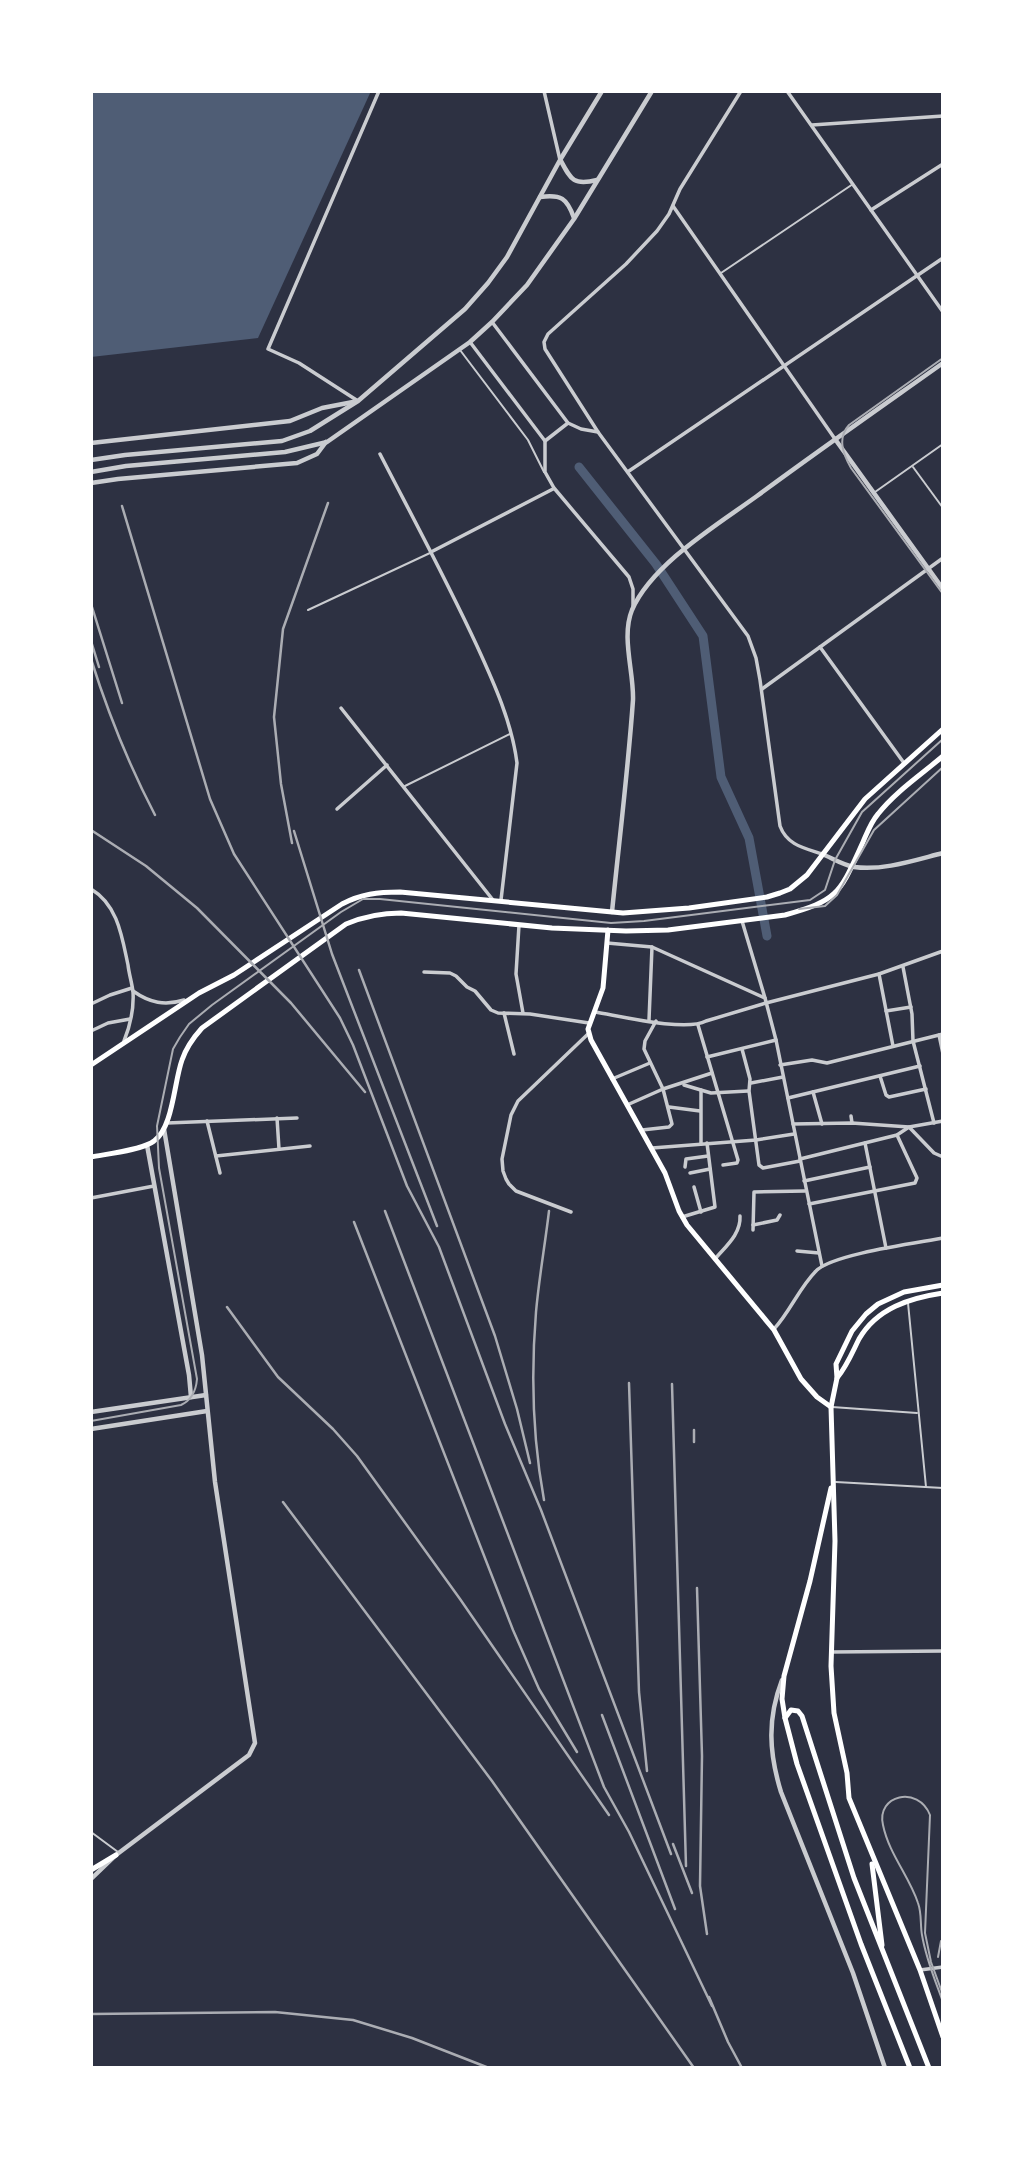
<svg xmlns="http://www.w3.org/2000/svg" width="1034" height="2159" viewBox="0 0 1034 2159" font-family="'DejaVu Sans',sans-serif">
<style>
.water{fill:#4f5d75}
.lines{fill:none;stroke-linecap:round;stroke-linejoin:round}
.canal{stroke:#4f5d75;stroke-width:9}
.service{stroke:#caccd0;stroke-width:2}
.minor{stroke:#caccd0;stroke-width:3.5}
.tertiary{stroke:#caccd0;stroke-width:4.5}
.secondary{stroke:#fff;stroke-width:5}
.primary{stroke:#fff;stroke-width:5}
.tram{stroke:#abadb3;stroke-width:2}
.rail{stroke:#abadb3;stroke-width:2.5}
</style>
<rect width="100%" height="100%" fill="#2d3142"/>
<!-- water -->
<path class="water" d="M91,91h280l-113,247 -167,19z"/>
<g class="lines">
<!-- canal -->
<path class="canal" d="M579,467l77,97 47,72 18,141 28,61 18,98"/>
<!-- service -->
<g class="service">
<path d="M721,273l132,-89"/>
<path d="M460,350l68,90 16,32"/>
<path d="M913,467l30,41"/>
<path d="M875,492l68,-48"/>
<path d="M308,610l122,-57"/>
<path d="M405,786l105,-52"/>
<path d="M908,1303l18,184"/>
<path d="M832,1407l85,6"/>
<path d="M836,1482l107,6"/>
<path d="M91,1832l27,20"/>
</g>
<!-- minor -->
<g class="minor">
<path d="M544,91l16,69"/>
<path d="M741,91l-61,98 -11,25 -12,17 -31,33 -78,70 -4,8 1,7 53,83 150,204 8,22 4,22 20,146c7,19 24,22 42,28"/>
<path d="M787,91l156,221"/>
<path d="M812,125l131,-9"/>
<path d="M673,206l162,233"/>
<path d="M871,210l72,-46"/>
<path d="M492,322l76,101 13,6 17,3"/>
<path d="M470,342l75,99v31l9,16 75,89 4,12v17"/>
<path d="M358,401l-59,-38 -31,-14 111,-258"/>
<path d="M545,441l23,-18"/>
<path d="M380,454c33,64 67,127 97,192 17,37 35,77 40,117l-16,137"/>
<path d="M629,471l314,-213"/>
<path d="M431,552l122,-63"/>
<path d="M820,647l84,116"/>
<path d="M762,689l181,-131"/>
<path d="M341,708l152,192"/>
<path d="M337,809l50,-44"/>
<path d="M91,889c27,16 31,48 37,76 1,9 4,18 5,27 1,16 -3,34 -9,49"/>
<path d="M742,921l23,77"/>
<path d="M519,925l-3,49 7,39"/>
<path d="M607,943l45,4 113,51 11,42 46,226"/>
<path d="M903,967l9,47 1,27 21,82"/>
<path d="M424,972l26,1 6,3 11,11 8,4 16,19 7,3 32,1 59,9"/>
<path d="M879,974l14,72"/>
<path d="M133,991c17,12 32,15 51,9"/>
<path d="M91,1004l19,-9 22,-7"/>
<path d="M886,1011l25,-4"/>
<path d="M595,1012c25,4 91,20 111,9l60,-18 113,-29 64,-23"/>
<path d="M504,1013l10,41"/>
<path d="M649,1020l3,-73"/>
<path d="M698,1025l40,135 -1,3 -14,2"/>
<path d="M91,1031l17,-8 22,-4"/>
<path d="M939,1035l4,19"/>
<path d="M742,1049l8,30 -1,12 10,74 4,3 37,-7"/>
<path d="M707,1057l69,-17"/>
<path d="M780,1065l32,-5 15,3 116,-29"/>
<path d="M880,1076l6,19 3,2 37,-8"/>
<path d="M612,1079l38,-16"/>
<path d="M751,1083l32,-6"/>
<path d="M684,1085l27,8 37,-2"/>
<path d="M813,1092l9,32"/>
<path d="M788,1098l132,-32"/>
<path d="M627,1105l36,-16 49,-16"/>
<path d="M669,1107l31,4"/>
<path d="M851,1116l1,7"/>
<path d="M277,1118l2,31"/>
<path d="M207,1121l13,52"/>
<path d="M167,1123l130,-5"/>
<path d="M793,1124l59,-1 57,4 34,-6"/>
<path d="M642,1130l27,-3 3,-3 -9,-35 -19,-40 1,-8 11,-20"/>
<path d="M865,1143l21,105"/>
<path d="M701,1144v-54"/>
<path d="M652,1148l104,-8 38,-6"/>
<path d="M216,1156l94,-10"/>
<path d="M800,1159l97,-24 12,-8 25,26 9,4"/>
<path d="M685,1167l1,-8 22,-3"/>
<path d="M690,1173l20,-4"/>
<path d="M804,1181l66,-14"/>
<path d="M694,1187l7,25"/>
<path d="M91,1198l63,-12"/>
<path d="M809,1204l106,-21 2,-5 -20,-43"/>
<path d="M571,1212l-55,-21 -7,-7 -3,-5 -3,-8 -1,-12 9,-44 7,-14 70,-67"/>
<path d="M682,1217l33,-10 -8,-64"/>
<path d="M753,1225l24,-5 3,-5"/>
<path d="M753,1230l1,-38 51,-1"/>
<path d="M797,1251l22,2"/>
<path d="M715,1259c11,-13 26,-25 25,-43"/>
<path d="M774,1329c16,-17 25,-41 42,-58 16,-17 101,-28 127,-33"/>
<path d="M831,1652l112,-1"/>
<path d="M920,1970l23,-3"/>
</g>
<!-- tertiary -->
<g class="tertiary">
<path d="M561,161c10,19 13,25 36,19"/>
<path d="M540,197c21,-3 27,1 34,21"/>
<path d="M835,439l108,150"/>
<path d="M91,443l199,-22 32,-13 31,-6"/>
<path d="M91,460l34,-5 157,-14 28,-10 48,-30 107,-92 23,-26 19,-26 53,-97 42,-69"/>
<path d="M91,472l35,-6 159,-14 42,-10 143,-100 22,-20 35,-37 47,-66 78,-128"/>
<path d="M91,483l27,-4 179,-16 20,-9 9,-12"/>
<path d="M822,854c10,4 21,11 32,13 29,4 61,-7 89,-14"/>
<path d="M612,912c7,-70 16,-141 21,-212 1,-28 -12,-63 -1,-90 20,-46 85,-85 125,-114 61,-45 124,-89 186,-133"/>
<path d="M147,1145l42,230 2,22"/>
<path d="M91,1412l115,-17"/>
<path d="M91,1429l116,-18"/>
<path d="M782,1680c-15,39 -13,73 -1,112l72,181 32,95"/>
<path d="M91,1879l25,-24 133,-100 6,-12 -40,-261 -13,-127 -38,-226"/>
</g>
<!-- secondary -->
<g class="secondary">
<path d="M608,930l-5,58 -15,41 3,11 74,133 14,38 8,14 87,105 27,49 16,18 14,10"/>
<path d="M943,1285l-39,7 -26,12 -12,10 -14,17 -16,33 1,14 -6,29 4,134 -4,125 3,47 13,60 2,25 71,172 23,67"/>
<path d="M837,1378c10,-12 15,-25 22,-39 18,-31 51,-41 84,-46"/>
<path d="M831,1488l-21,93 -26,95 -2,23 3,19 12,46 64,180 49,124"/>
<path d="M785,1718l6,-8 7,1 4,5 52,162 75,190"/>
<path d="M872,1864l10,81"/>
</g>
<!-- primary -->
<g class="primary">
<path d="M91,1065l108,-72 35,-18 108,-71c19,-10 36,-12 58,-12l223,21 66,-5 78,-11 13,-4 10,-4 17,-14 58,-76 78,-70"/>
<path d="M91,1157c15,-3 52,-7 63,-16 19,-13 20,-59 28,-81 4,-12 11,-22 20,-32l144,-104c19,-8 35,-11 55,-11l151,15 74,3 42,-1 117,-15c55,-15 55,-23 78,-73 4,-9 8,-20 15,-28 17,-22 44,-40 65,-58"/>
<path d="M91,1870l25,-15"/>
</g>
<!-- tram -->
<g class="tram">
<path d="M943,358l-94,67c-12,13 -6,29 2,43l92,126"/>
<path d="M799,909l26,-3 12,-11 37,-65 69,-63"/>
<path d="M91,1421l90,-16c11,-5 15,-14 16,-26l-38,-211 -2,-42 16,-77 7,-12 9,-13 23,-19 129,-93 22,-13h17l231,24 33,-2 166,-21 15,-10 10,-30 27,-48 81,-73"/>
<path d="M938,1957l3,-16"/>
<path d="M943,1995l-12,-33 -6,-29 5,-118c-12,-30 -54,-20 -47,10 6,29 26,51 35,78 4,11 2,21 4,32 4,24 13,45 21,67"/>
</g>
<!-- rail -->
<g class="rail">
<path d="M122,506l88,293 24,55 106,164 13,27 54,141 32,61 66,177 36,86 130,344"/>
<path d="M92,607l30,96"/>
<path d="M91,641l8,26"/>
<path d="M91,659c17,54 38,106 64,156"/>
<path d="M91,830l55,36 51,42 94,95 74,89"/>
<path d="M294,831l38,123 105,272"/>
<path d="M292,843l-11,-59 -7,-67 9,-88 45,-126"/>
<path d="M359,970l136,366 22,73 13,54"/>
<path d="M385,1211l219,576 25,45 83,174"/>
<path d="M354,1222l159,408 26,59 38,63"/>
<path d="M227,1307l51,70 55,52 24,27 103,143 149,216"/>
<path d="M629,1383l10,309 8,79"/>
<path d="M672,1384l14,482"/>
<path d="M694,1430v12"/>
<path d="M544,1500c-11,-60 -13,-127 -8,-188 3,-34 9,-67 13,-101"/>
<path d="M283,1502l209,279 202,287"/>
<path d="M697,1588l5,168 -2,130 7,48"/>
<path d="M602,1715l73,194"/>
<path d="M673,1844l19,49"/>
<path d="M709,1997l19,45 14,26"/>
<path d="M91,2014l184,-2 78,8 59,18 77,30"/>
</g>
</g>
<!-- border -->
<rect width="1034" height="2159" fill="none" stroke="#ffffff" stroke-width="186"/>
</svg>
